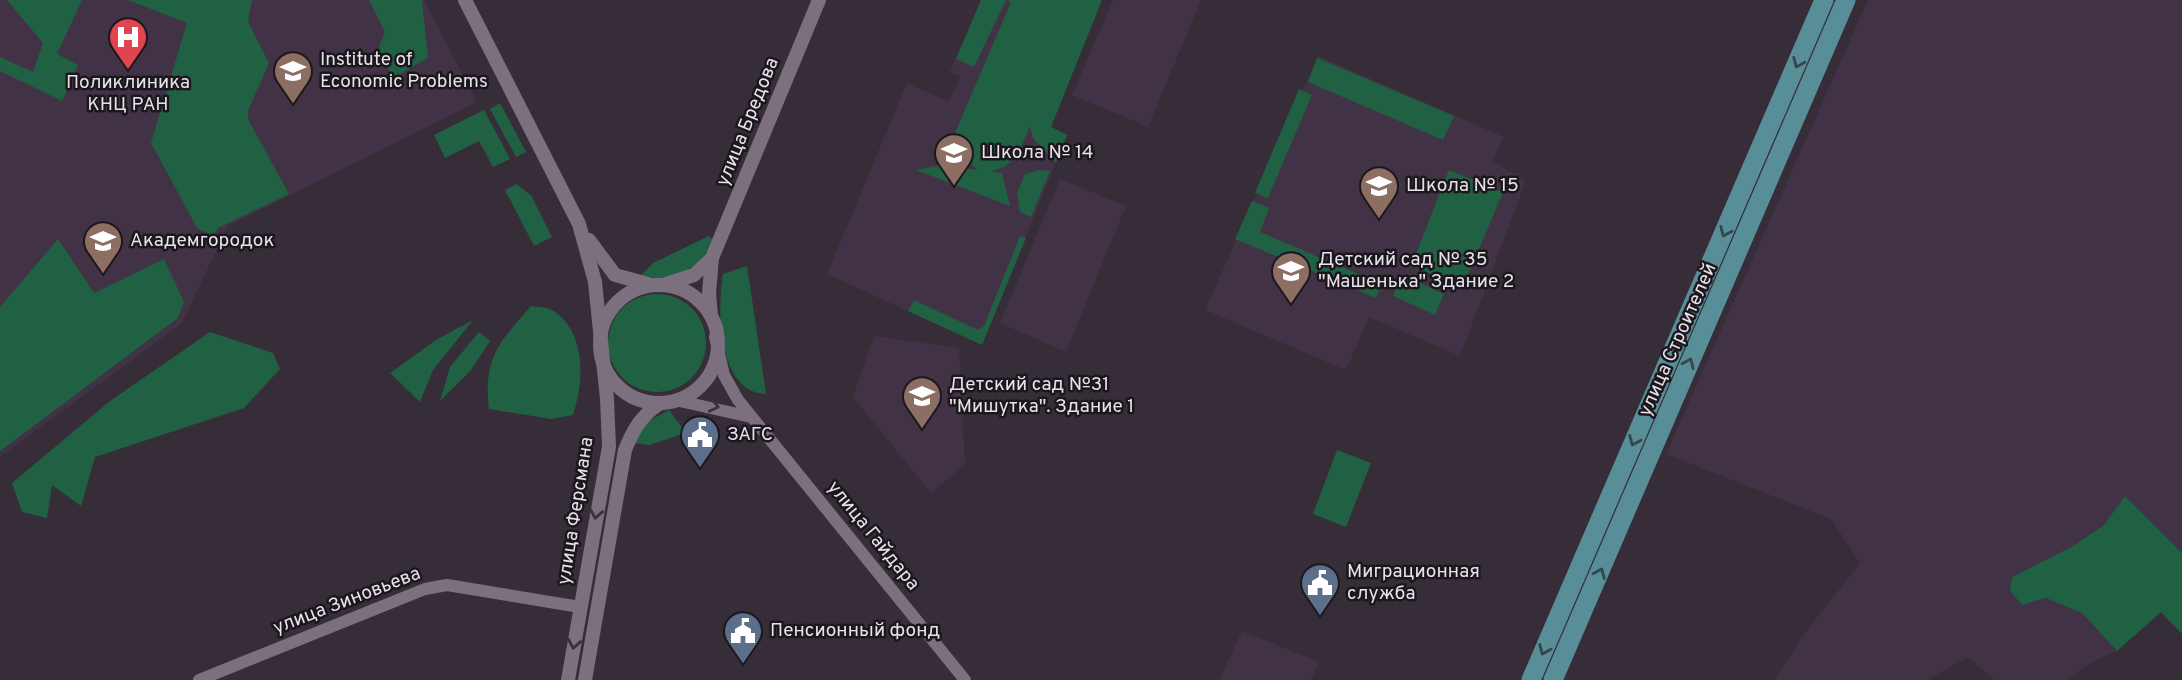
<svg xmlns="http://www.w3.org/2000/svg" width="2182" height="680" viewBox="0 0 2182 680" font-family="Overpass,sans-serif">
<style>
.built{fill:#413345}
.green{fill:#206043}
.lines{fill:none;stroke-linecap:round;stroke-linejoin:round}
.minor{stroke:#7c707f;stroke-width:12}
.tertiary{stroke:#7c707f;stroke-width:14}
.primary{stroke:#578e97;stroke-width:19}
.oneway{stroke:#33474e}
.oneway2{stroke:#38323a}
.labels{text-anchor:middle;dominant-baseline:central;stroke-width:5;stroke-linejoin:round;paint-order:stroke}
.poi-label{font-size:19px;fill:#e7e1e9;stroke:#1b171d;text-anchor:start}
.street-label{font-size:19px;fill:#e7e1e9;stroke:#1b171d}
</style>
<rect width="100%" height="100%" fill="#362d39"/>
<!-- built -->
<g class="built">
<path d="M0,0h424l53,102 -249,124 -46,97 -182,134z"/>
<path d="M981,0h121l-51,127 16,8 -85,210 -155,-71 80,-191 42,19 11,-25 -10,-5z"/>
<path d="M1113,0h88l-53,127 -76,-32z"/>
<path d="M1868,0h314v553l-57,-57 -21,29 -31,21 -61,31 -2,14 12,14 24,-7 36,15 35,38 -27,12 -22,17h-74l-26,-23 -40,23h-153l26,-42 59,-75 -29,-44 -165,-65z"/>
<path d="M1318,56l186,81 -12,24 34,20 -66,175 -91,-39 -23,53 -141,-60z"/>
<path d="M1060,179l66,27 -60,146 -66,-29z"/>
<path d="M874,336l85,12 6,116 -34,29 -78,-96z"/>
<path d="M1242,631l77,31 -8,18h-92z"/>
</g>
<!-- green -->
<g class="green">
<path d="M7,0h75l-25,54 21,11 -16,36 -62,-30v-14l33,15 10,-29z"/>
<path d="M128,0h124l-4,22 21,41 -21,48v8l41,75 -71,34 -5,8 -16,-8 -46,-85 36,-120z"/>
<path d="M369,0h53l6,58 -35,20 -15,-29 7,-17z"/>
<path d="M981,0h25l-32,67 -18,-8z"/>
<path d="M1007,0h95l-51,127 16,8 -11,28 -23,-25 -3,-12c-9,21 -13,40 -39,45l11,2 8,33 -94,-36 25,-5 37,5 -18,-15 -5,-22 56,-131z"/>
<path d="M1317,58l137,58 -11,24 -135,-58z"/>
<path d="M1299,89l13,6 -44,103 -13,-5z"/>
<path d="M500,103l26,49 -10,5 -26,-48z"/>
<path d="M484,110l26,49 -17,8 -14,-26 -34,17 -11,-23z"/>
<path d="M1039,170l11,1 -19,46 -11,-5 -3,-19 8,-19z"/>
<path d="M1449,170l54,22 -40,95 -52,-21z"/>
<path d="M516,184l15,11 21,42 -18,9 -29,-56z"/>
<path d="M1252,201l17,7 -9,24 122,52 -6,14 -141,-59z"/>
<path d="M709,236l6,5c-20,30 -39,41 -76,37l14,-15z"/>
<path d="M1020,236l6,2 -44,107 -74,-34 6,-11 64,30 6,-4z"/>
<path d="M58,239l36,54 70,-34 20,43 -6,16 -178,133v-144z"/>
<path d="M747,266l19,128c-49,-1 -49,-85 -43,-120z"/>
<path d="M1403,275l41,19 -9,21 -42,-19z"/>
<circle cx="657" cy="343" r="49"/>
<path d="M531,306c6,1 16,1 21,4 35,21 32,73 21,105l-22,4 -62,-10c-6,-50 10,-67 42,-103z"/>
<path d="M473,320l-40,50 -13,32 -30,-29 46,-33z"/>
<path d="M210,332l63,21 7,16 -36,39 -149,49 -14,49 -29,-21 -5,33 -25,-6 -10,-29 98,-82z"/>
<path d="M479,332l11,9 -19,29 -31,31 10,-34z"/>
<path d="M669,410l17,23 -37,12 -15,-2 13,-21z"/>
<path d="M1337,450l34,13 -25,64 -33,-13z"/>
<path d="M2125,496l57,57v81l-21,-22 -44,39 -35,-38 -36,-15 -24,7 -12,-14 2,-14 61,-31 31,-21z"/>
</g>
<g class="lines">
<!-- minor -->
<g class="minor">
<path d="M715,337l9,38 14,25 227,280"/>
<path d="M675,400l76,17"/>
<path d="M199,680l226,-91 22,-4 133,22"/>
</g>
<!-- tertiary -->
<g class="tertiary">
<path d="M465,0l114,224 16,58 12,117 2,48 -41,233"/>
<path d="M589,240l26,35 33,9"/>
<path d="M666,284l28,-9 18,-17"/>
<circle cx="659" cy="344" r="59"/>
<path d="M711,316l-2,-23 3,-35 107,-258"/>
<path d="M585,680l40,-230c8,-20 16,-34 34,-46"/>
</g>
<!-- primary -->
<g class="primary">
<path d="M1531,680l293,-680"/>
<path d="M1553,680l293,-680"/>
</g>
</g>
<!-- one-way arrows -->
<defs><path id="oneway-chevron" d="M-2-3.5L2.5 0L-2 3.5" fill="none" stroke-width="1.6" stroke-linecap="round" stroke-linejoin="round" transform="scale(1.75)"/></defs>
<g class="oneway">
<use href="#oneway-chevron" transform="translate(1798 63) rotate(113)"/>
<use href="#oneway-chevron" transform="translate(1725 232) rotate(114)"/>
<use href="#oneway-chevron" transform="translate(1689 363) rotate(-66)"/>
<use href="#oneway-chevron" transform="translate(1634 441) rotate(113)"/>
<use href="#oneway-chevron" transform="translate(1600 573) rotate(-67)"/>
<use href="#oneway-chevron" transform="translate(1544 650) rotate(113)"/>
</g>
<g class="oneway2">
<use href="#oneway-chevron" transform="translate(714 406) rotate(12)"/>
<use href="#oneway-chevron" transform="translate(596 514) rotate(100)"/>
<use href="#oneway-chevron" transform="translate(574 644) rotate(100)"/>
</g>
<!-- icons -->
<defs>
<symbol id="hospital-pin" viewBox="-11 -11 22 30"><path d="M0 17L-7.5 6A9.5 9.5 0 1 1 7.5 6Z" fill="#e0444e" stroke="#1b171d"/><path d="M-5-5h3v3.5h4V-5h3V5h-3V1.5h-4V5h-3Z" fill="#fff"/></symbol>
<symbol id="university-pin" viewBox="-11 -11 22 30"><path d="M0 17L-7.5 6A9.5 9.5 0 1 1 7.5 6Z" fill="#8d6e63" stroke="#1b171d"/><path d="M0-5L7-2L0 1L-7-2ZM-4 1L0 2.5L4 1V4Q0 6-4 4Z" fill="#fff"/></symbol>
<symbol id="school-pin" viewBox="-11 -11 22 30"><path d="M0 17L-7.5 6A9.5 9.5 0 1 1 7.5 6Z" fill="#8d6e63" stroke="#1b171d"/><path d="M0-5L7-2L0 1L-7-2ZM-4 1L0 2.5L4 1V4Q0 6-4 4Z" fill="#fff"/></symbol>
<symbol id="civic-pin" viewBox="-11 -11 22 30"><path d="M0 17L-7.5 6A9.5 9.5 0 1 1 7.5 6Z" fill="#5c6f8a" stroke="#1b171d"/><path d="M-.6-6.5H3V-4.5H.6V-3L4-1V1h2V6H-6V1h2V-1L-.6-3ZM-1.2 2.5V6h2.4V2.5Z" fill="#fff"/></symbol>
</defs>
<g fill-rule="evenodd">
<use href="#hospital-pin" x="106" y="15" width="44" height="60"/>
<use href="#university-pin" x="271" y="49" width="44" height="60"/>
<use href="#school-pin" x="932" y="131" width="44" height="60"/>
<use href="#school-pin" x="1357" y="164" width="44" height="60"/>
<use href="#university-pin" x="81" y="219" width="44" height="60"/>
<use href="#school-pin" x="1269" y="249" width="44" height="60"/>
<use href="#school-pin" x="900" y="374" width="44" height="60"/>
<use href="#civic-pin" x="678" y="413" width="44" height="60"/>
<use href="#civic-pin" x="1298" y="561" width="44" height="60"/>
<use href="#civic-pin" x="721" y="609" width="44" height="60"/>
</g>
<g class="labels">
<!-- poi labels -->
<g class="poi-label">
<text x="320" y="60">Institute of<tspan x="320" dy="22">Economic Problems</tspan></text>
<text x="128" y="83" text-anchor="middle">Поликлиника<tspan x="128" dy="22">КНЦ РАН</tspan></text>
<text x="981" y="153">Школа № 14</text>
<text x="1406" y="186">Школа № 15</text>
<text x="130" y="241">Академгородок</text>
<text x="1318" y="260">Детский сад № 35<tspan x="1318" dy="22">"Машенька" Здание 2</tspan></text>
<text x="949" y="385">Детский сад №31<tspan x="949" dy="22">"Мишутка". Здание 1</tspan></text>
<text x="727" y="435">ЗАГС</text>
<text x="1347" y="572">Миграционная<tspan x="1347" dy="22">служба</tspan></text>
<text x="770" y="631">Пенсионный фонд</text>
</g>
<!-- street labels -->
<g class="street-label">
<text transform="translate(748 122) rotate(-68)">улица Бредова</text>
<text transform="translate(1678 340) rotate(-66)">улица Строителей</text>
<text transform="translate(576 511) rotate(-81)">улица Ферсмана</text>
<text transform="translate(873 536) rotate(51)">улица Гайдара</text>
<text transform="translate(347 601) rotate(-21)">улица Зиновьева</text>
</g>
</g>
</svg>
